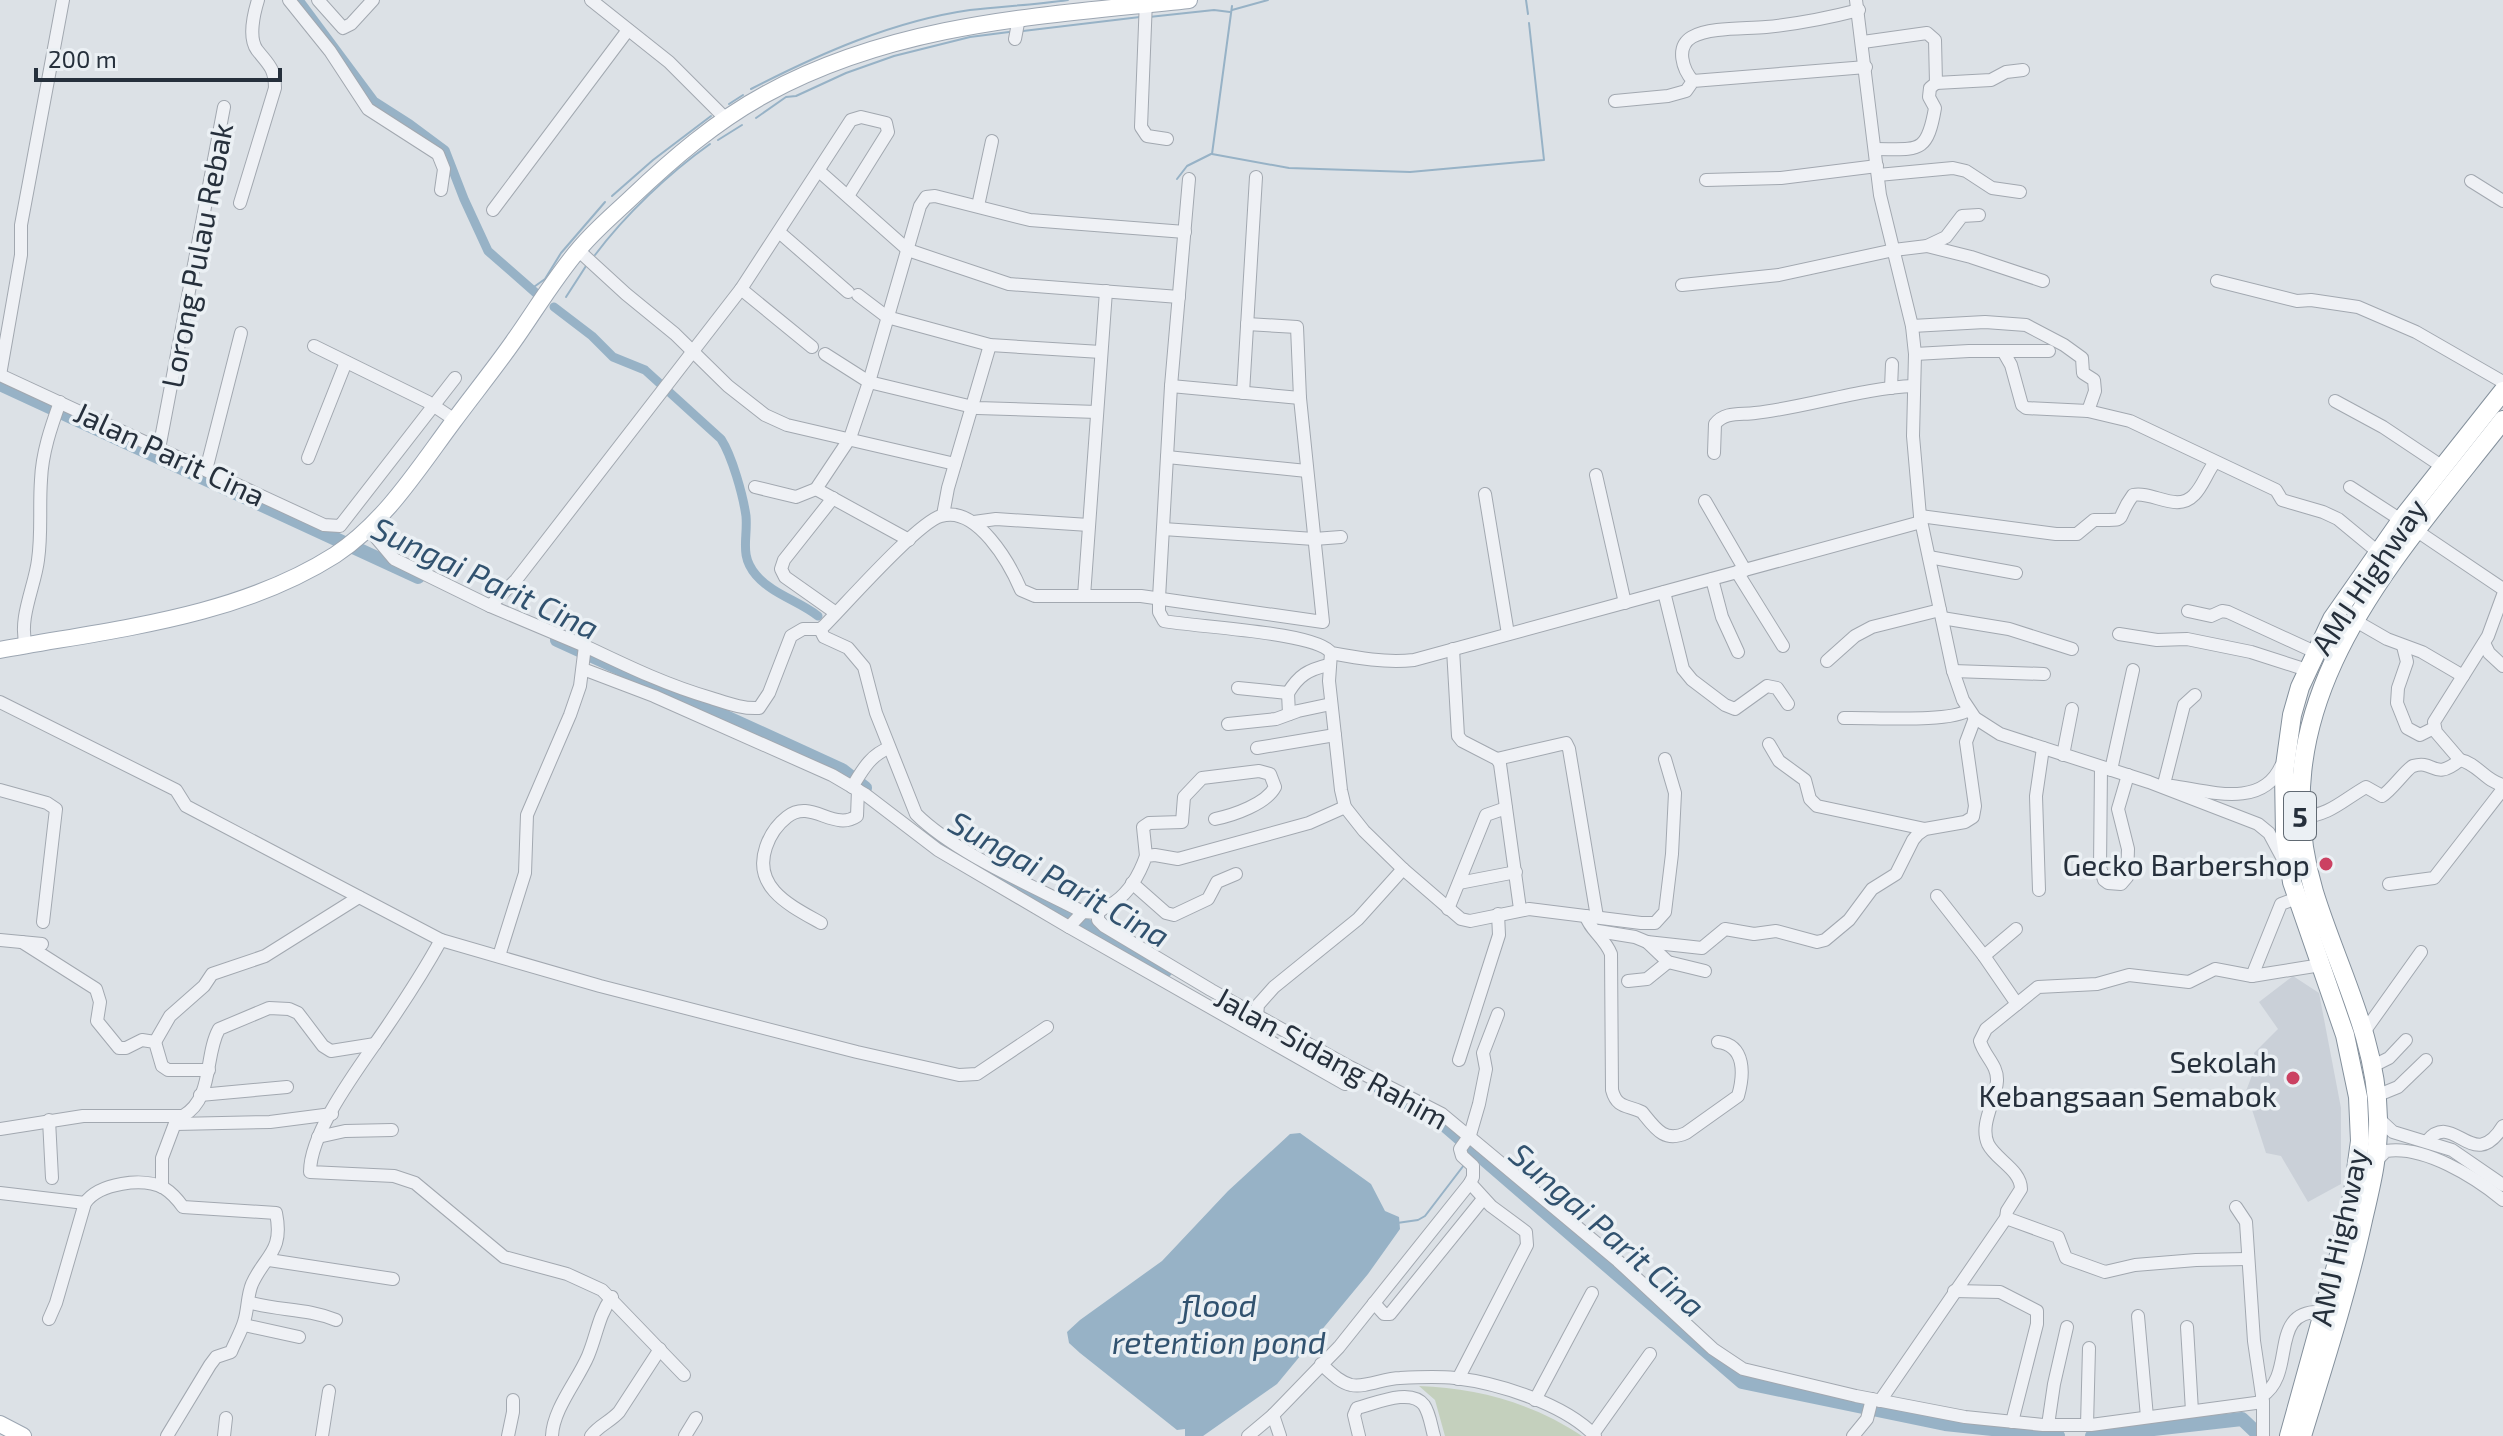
<svg xmlns="http://www.w3.org/2000/svg" width="2503" height="1436" viewBox="0 0 2503 1436" font-family="'Exo 2',sans-serif">
<style>
.built{fill:#cad0d8}
.green{fill:#c4d0bd}
.water{fill:#97b2c6}
.lines{fill:none;stroke-linecap:round;stroke-linejoin:round}
.stream{stroke:#97b2c6;stroke-width:2}
.canal{stroke:#97b2c6;stroke-width:9}
.river{stroke:#97b2c6;stroke-width:14}
.minor-casing{stroke:#a2a8b0;stroke-width:14}
.major-casing{stroke:#9ca6b2;stroke-width:18}
.highway-casing{stroke:#84909c;stroke-width:20}
.minor{stroke:#eff1f5;stroke-width:12}
.major{stroke:#fff;stroke-width:16}
.highway{stroke:#fff;stroke-width:18}
.poi-dot{fill:#cb4162;stroke:#ebf0f4;stroke-width:3}
.labels{text-anchor:middle;dominant-baseline:central;stroke-width:7;stroke-linejoin:round;paint-order:stroke}
.shield{fill:#ebf0f4;stroke:#616a73;stroke-width:2}
.shield-label{font-size:28px;font-weight:bold;fill:#26303c}
.street-label{font-size:30px;fill:#26303c;stroke:#ebf0f4}
.poi-label{font-size:30px;fill:#26303c;stroke:#ebf0f4;text-anchor:end}
.water-label{font-size:32px;font-style:italic;fill:#31526f;stroke:#ebf0f4}
</style>
<rect width="100%" height="100%" fill="#dce1e6"/>
<!-- built -->
<path class="built" d="M2293,976l26,17 22,115v76l-33,18 -27,-46 -15,-3 -20,-62 10,-26 -2,-12 24,-24 -19,-27z"/>
<!-- green -->
<path class="green" d="M1419,1386c58,2 114,17 163,50h-137l-10,-36z"/>
<!-- water -->
<path class="water" d="M1300,1133l71,51 14,27 14,6 1,12 -32,45 -91,110 -74,52h-18v-7l-8,1 -97,-77 -11,-10 -2,-11 13,-12 82,-59 66,-70 62,-57z"/>
<g class="lines">
<!-- stream -->
<g class="stream">
<path d="M1526,0l2,14"/>
<path d="M1232,6l-20,148 77,14 121,4 134,-12 -15,-137"/>
<path d="M1232,10l36,-10"/>
<path d="M1149,17l65,-7 16,2"/>
<path d="M1023,31l117,-14"/>
<path d="M751,89c68,-35 142,-68 219,-79 32,-4 65,-5 98,-10"/>
<path d="M729,104l14,-9"/>
<path d="M756,118l30,-21 10,-1 50,-23 48,-17 76,-19 39,-5"/>
<path d="M718,140l24,-15"/>
<path d="M1177,179l10,-13 24,-12"/>
<path d="M612,196l41,-36 58,-44"/>
<path d="M595,255c30,-40 74,-82 115,-111"/>
<path d="M531,289l14,-10 16,-26 44,-51"/>
<path d="M566,297l20,-31"/>
<path d="M1397,1223l21,-3 7,-4 39,-51"/>
</g>
<!-- canal -->
<g class="canal">
<path d="M299,0l75,101 36,23 35,26 19,49 24,52 49,43"/>
<path d="M554,307l38,29 21,21 32,13 76,69c11,17 22,56 25,77 2,23 -7,39 10,59 16,19 43,26 62,41"/>
</g>
<!-- river -->
<g class="river">
<path d="M0,384l418,193"/>
<path d="M557,640l285,130 23,18"/>
<path d="M926,836l240,134"/>
<path d="M1380,1088l61,34 301,260 203,42 113,12"/>
<path d="M2092,1436l150,-17 18,17"/>
</g>
<defs>
<g id="minor">
<path d="M289,0l41,51 38,58 70,45 6,15 -3,21"/>
<path d="M318,0l25,28 8,-4 22,-24"/>
<path d="M591,0l78,62 57,57"/>
<path d="M1146,0l-5,127 6,9 20,3"/>
<path d="M1856,0l24,195 32,131 3,28 -2,82 7,80 33,155 10,29 12,18 25,16 149,48 109,42 11,9 15,28"/>
<path d="M1015,39l4,-21"/>
<path d="M1863,42l64,-9 8,7 1,43 -6,5 -1,9 6,11c-8,47 -17,41 -60,41"/>
<path d="M1693,81c-10,-11 -18,-34 -1,-44 18,-10 53,-8 74,-10 31,-3 62,-9 93,-17"/>
<path d="M1936,83l55,-3 15,-8 17,-2"/>
<path d="M1615,101l53,-5 18,-5 7,-10 173,-14"/>
<path d="M819,171l89,79 101,34 170,13"/>
<path d="M1878,175l75,-7 13,3 26,17 28,4"/>
<path d="M1189,179l-18,207 -12,212v14l5,9c30,6 154,11 167,32 27,5 54,10 83,7l507,-138"/>
<path d="M1706,180l75,-2 96,-12"/>
<path d="M2471,181l32,20"/>
<path d="M240,203l35,-115c0,-20 -7,-24 -18,-38 -9,-12 -3,-37 1,-50"/>
<path d="M978,206l14,-65"/>
<path d="M493,210l135,-180"/>
<path d="M779,232l69,60"/>
<path d="M1927,246l44,11 72,24"/>
<path d="M578,250l48,44 49,40 53,52 37,29 22,10 168,39"/>
<path d="M2217,281l80,20 14,-1 47,7 58,25 87,50"/>
<path d="M1682,285l97,-10 115,-25 33,-4 19,-9 16,-21 17,-1"/>
<path d="M741,289l71,58"/>
<path d="M858,295l29,22 103,28 111,7"/>
<path d="M1912,326l73,-4 41,3 38,20 18,13 1,15 11,7 1,11 -7,20"/>
<path d="M314,346l114,56 27,18"/>
<path d="M2003,351l8,14 11,40 4,3 62,3 42,10 146,69 6,10 41,12 15,7 40,33"/>
<path d="M825,354l44,28 108,26 120,4"/>
<path d="M1915,354l54,-3h80"/>
<path d="M0,375l324,150 16,1 115,-148"/>
<path d="M0,375l21,-120v-30l42,-225"/>
<path d="M1171,386l129,12"/>
<path d="M1891,388l1,-24"/>
<path d="M1243,393l13,-216"/>
<path d="M2335,401l48,26 60,40"/>
<path d="M159,449l65,-342"/>
<path d="M1714,453l1,-29c10,-13 26,-9 40,-11 54,-6 106,-25 159,-27"/>
<path d="M1167,457l140,14"/>
<path d="M308,458l38,-96"/>
<path d="M206,470l35,-137"/>
<path d="M1596,475l29,128"/>
<path d="M755,487l41,10 20,-8 34,-51 19,-56 51,-176 6,-9 9,-1 95,24 155,12"/>
<path d="M2350,487l51,33"/>
<path d="M816,489l93,51"/>
<path d="M1485,494l23,140"/>
<path d="M833,498l-49,62 -3,9 4,8 51,36"/>
<path d="M1705,501l40,69"/>
<path d="M943,515l5,-27 42,-143"/>
<path d="M1920,516l136,18h21l17,-14c38,0 19,2 39,-25 20,-4 44,18 61,0 9,-9 13,-23 21,-33"/>
<path d="M974,522l22,-3 93,6"/>
<path d="M368,528l26,31 96,47 95,40 -5,40 -10,29 -43,100 -2,58 -26,83"/>
<path d="M1163,529l151,10 27,-2"/>
<path d="M2417,531l86,58"/>
<path d="M1929,557l87,16"/>
<path d="M1737,572l46,74"/>
<path d="M1712,579l10,38 16,35"/>
<path d="M1664,592l19,77 9,11 33,25 10,4 32,-23 10,2 11,16"/>
<path d="M1084,596l22,-305"/>
<path d="M490,606l26,-26 225,-291 110,-169 10,-3 25,6 2,9 -40,64"/>
<path d="M2188,611l23,5 11,-5 6,1 87,40"/>
<path d="M1942,618l67,11 63,20"/>
<path d="M2354,620l33,19 35,13 41,24 25,-40 15,-41"/>
<path d="M820,629l4,8 24,11 16,19 12,46 40,101c39,39 117,72 167,98"/>
<path d="M2119,634l38,6 30,-1 64,13 56,18"/>
<path d="M2484,643l5,10 14,13"/>
<path d="M26,645c-8,-26 9,-59 12,-85 4,-27 1,-53 3,-80 1,-27 10,-53 19,-78"/>
<path d="M585,646c42,20 81,39 126,52 16,5 31,11 48,10l10,-15 22,-57 12,-7h17l4,-3c21,-21 94,-104 117,-110 36,-11 69,48 80,74l14,6h106l182,26 -23,-224 -3,-71 -50,-3"/>
<path d="M2403,646l4,16 -9,26 -1,15 10,25 13,7 14,-7"/>
<path d="M1453,649l5,87 4,5 35,18 3,5 20,145"/>
<path d="M1331,653l-2,28 12,109 4,17 19,24 39,38 58,50 9,2 59,-12 112,14h14l10,-11 7,-58 3,-61 -10,-34"/>
<path d="M1827,661l28,-25 17,-9 68,-17"/>
<path d="M583,669l71,27 178,79 34,20 72,55 131,77 14,-15 15,1c5,-6 10,-6 17,-11 15,-11 25,-29 31,-46l9,-1 23,4 131,-36 36,-16"/>
<path d="M1953,671l91,3"/>
<path d="M1238,688l50,5 1,21"/>
<path d="M1288,693c11,-18 20,-23 40,-28"/>
<path d="M0,702l176,88 10,16 255,134 159,46 257,66 102,23 18,-1 70,-47"/>
<path d="M1844,718c26,-1 107,5 124,-8"/>
<path d="M1228,724l48,-5 22,-8 33,-7"/>
<path d="M1769,744l10,17 26,19 5,19 7,7 108,23"/>
<path d="M1257,748l78,-13"/>
<path d="M2063,755l9,-46"/>
<path d="M1497,759l69,-16 3,6 28,168"/>
<path d="M2460,760l-24,-28 -2,-10 29,-46"/>
<path d="M2101,767l-1,100 4,13 4,3 13,1 6,-7 1,-28 -10,-40 10,-34"/>
<path d="M2111,770l22,-100"/>
<path d="M2164,784l20,-79 11,-10"/>
<path d="M2172,786c37,5 90,23 109,-20"/>
<path d="M852,787c10,-16 18,-32 37,-39"/>
<path d="M0,790l47,13 9,6 -13,113"/>
<path d="M2300,818c32,-4 40,-16 66,-31l16,9c10,-6 25,-28 31,-30 22,-7 20,16 47,-6 17,3 25,21 43,25"/>
<path d="M1146,856l-3,-29 6,-4 33,-1 2,-25 18,-19 57,-7 11,3 5,13c-9,17 -41,28 -60,32"/>
<path d="M1132,883l34,30 8,2 34,-16 9,-17 19,-8"/>
<path d="M1459,883l57,-11"/>
<path d="M2389,884l45,-6 69,-89"/>
<path d="M2039,890l-3,-94 7,-48"/>
<path d="M1937,896l47,60 33,48"/>
<path d="M1448,909l38,-94 20,-7"/>
<path d="M1098,913v7l6,6 107,64 139,77 92,47 176,147 95,88 30,20 113,27 109,21 78,8h48l172,-23"/>
<path d="M1586,916c3,13 19,22 25,38l1,136c5,19 16,15 30,22 13,16 22,31 44,21l52,-37c6,-21 8,-51 -20,-54"/>
<path d="M821,923c-30,-17 -69,-35 -55,-76 4,-12 12,-23 21,-30 24,-19 47,15 70,-1l1,-26"/>
<path d="M1069,927l276,157"/>
<path d="M1598,931l37,6 12,5 21,20 37,9"/>
<path d="M0,940l42,4"/>
<path d="M441,940c-16,29 -34,57 -53,85 -24,36 -78,104 -78,147l84,4 21,7 89,74 63,17 35,16 82,85"/>
<path d="M22,942l74,47 4,13 -3,19 22,27h7l16,-8 13,2 7,24 6,4h41"/>
<path d="M1647,942l55,6 23,-19 29,5 22,-3 41,11 8,-2 24,-20 23,-31 24,-15 17,-34 5,-6 7,-5 40,-7 8,-5 2,-11 -9,-64 9,-24"/>
<path d="M1984,956l32,-27"/>
<path d="M2252,976l29,-72 16,-6"/>
<path d="M1628,981l19,-2 21,-17"/>
<path d="M1257,1016l1,-11 16,-18 84,-68 45,-50"/>
<path d="M2364,1032l57,-80"/>
<path d="M155,1042l15,-26 34,-30 8,-12 53,-18 94,-59"/>
<path d="M1459,1060l40,-125 -1,-21"/>
<path d="M2371,1067l18,-9 17,-18"/>
<path d="M200,1095l87,-8"/>
<path d="M2376,1096l22,-9 28,-27"/>
<path d="M2378,1118l15,14 59,18 51,35"/>
<path d="M49,1120l3,58"/>
<path d="M176,1124l94,-2 62,-8"/>
<path d="M0,1129l83,-13h100c31,-18 21,-60 36,-87l50,-21 20,1 9,4 25,33 8,5 44,-7"/>
<path d="M318,1137l27,-6 47,-1"/>
<path d="M2427,1141c27,-32 46,34 76,-15"/>
<path d="M2376,1161l10,-10c38,-6 89,26 117,49"/>
<path d="M162,1187v-29l15,-40"/>
<path d="M0,1193l85,10"/>
<path d="M2236,1207l10,15 8,119 9,61v34"/>
<path d="M2006,1218l52,19 8,21 39,14 30,-7 61,-5 51,-1"/>
<path d="M269,1260l124,19"/>
<path d="M1954,1291l46,1 37,19v13l-25,98"/>
<path d="M248,1302c30,9 59,6 88,18"/>
<path d="M1374,1303l10,11h6l93,-115"/>
<path d="M2138,1316l9,101"/>
<path d="M49,1319l7,-16 29,-100c14,-20 58,-26 79,-15 8,5 14,12 19,19l93,6c8,39 -11,42 -24,71 -5,12 -4,26 -8,38 -3,10 -9,20 -13,30l-15,5 -6,8 -43,71"/>
<path d="M244,1325l55,12"/>
<path d="M2187,1327l5,84"/>
<path d="M1321,1364c9,8 18,18 30,21 15,3 33,-7 49,-7 18,-1 37,-2 55,0 43,5 110,26 140,58"/>
<path d="M1458,1379l69,-134 -1,-13 -35,-26 -21,-23"/>
<path d="M2262,1396c36,-23 4,-88 62,-84"/>
<path d="M1535,1400l57,-107"/>
<path d="M1880,1401l126,-183 1,-7 14,-22c0,-19 -25,-29 -33,-45 -9,-20 8,-43 9,-63 1,-16 -13,-25 -17,-40l6,-12 52,-42 59,-3 32,-9 60,7 26,-13 37,7 69,-11"/>
<path d="M1273,1415l7,21"/>
<path d="M2048,1425l6,-41 13,-57"/>
<path d="M2087,1425l2,-77"/>
<path d="M1593,1434l57,-80"/>
<path d="M224,1436l2,-18"/>
<path d="M322,1436l7,-45"/>
<path d="M508,1436l5,-24v-12"/>
<path d="M552,1436c1,-27 26,-56 36,-80 9,-21 10,-40 24,-59"/>
<path d="M591,1436c8,-11 19,-14 28,-24l41,-63"/>
<path d="M685,1436l11,-18"/>
<path d="M1248,1436l25,-21 66,-68 131,-164 3,-6v-11l-11,-10 -2,-7 10,-14 9,-31 7,-35 -3,-16 15,-39"/>
<path d="M1359,1436l-5,-21 3,-7c17,-4 54,-21 67,-3 6,9 7,21 10,31"/>
<path d="M1853,1436l14,-17 5,-20"/>
</g>
<g id="major">
<path d="M0,650c113,-21 236,-32 335,-95 50,-33 83,-86 118,-133 20,-27 41,-53 60,-80 22,-31 42,-65 67,-94 15,-18 33,-33 51,-50 41,-39 85,-77 135,-104 132,-72 277,-78 423,-94"/>
<path d="M0,1424l23,12"/>
</g>
<g id="highway">
<path d="M2289,1436l49,-177 15,-67 7,-51 -2,-44 -13,-62 -53,-153 -7,-47 -1,-62 8,-58 8,-28 32,-68 72,-103 99,-125"/>
<path d="M2302,1436c22,-72 45,-143 61,-216 8,-34 16,-66 15,-101 -1,-81 -41,-152 -64,-227 -57,-193 80,-332 189,-472"/>
</g>
</defs>
<!-- minor casing -->
<use href="#minor" class="minor-casing"/>
<!-- major casing -->
<use href="#major" class="major-casing"/>
<!-- highway casing -->
<use href="#highway" class="highway-casing"/>
<!-- minor -->
<use href="#minor" class="minor"/>
<!-- major -->
<use href="#major" class="major"/>
<!-- highway -->
<use href="#highway" class="highway"/>
</g>
<!-- markers -->
<g class="poi-dot">
<circle cx="2326" cy="864" r="8"/>
<circle cx="2293" cy="1078" r="8"/>
</g>
<g class="labels">
<!-- shield labels -->
<rect class="shield" x="2284" y="792" width="32" height="48" rx="6"/>
<g class="shield-label">
<text x="2300" y="816">5</text>
</g>
<!-- street labels -->
<g class="street-label">
<text transform="translate(196 255) rotate(-79)">Lorong Pulau Rebak</text>
<text transform="translate(170 453) rotate(25)">Jalan Parit Cina</text>
<text transform="translate(2368 576) rotate(-56)">AMJ Highway</text>
<text transform="translate(1332 1057) rotate(29)">Jalan Sidang Rahim</text>
<text transform="translate(2338 1237) rotate(-78)">AMJ Highway</text>
</g>
<!-- poi labels -->
<g class="poi-label">
<text x="2310" y="864">Gecko Barbershop</text>
<text x="2277" y="1061">Sekolah<tspan x="2277" dy="34">Kebangsaan Semabok</tspan></text>
</g>
<!-- water labels -->
<g class="water-label">
<text transform="translate(486 577) rotate(25)">Sungai Parit Cina</text>
<text transform="translate(1060 878) rotate(29)">Sungai Parit Cina</text>
<text transform="translate(1608 1229) rotate(41)">Sungai Parit Cina</text>
<text x="1219" y="1304">flood<tspan x="1219" dy="37">retention pond</tspan></text>
</g>
</g>
<!-- scale -->
<path d="M36 68v12h244v-12" fill="none" stroke="#26303c" stroke-width="4"/>
<text x="48" y="68" font-size="24" fill="#26303c" stroke="#ebf0f4" stroke-width="6" paint-order="stroke">200 m</text>
</svg>
